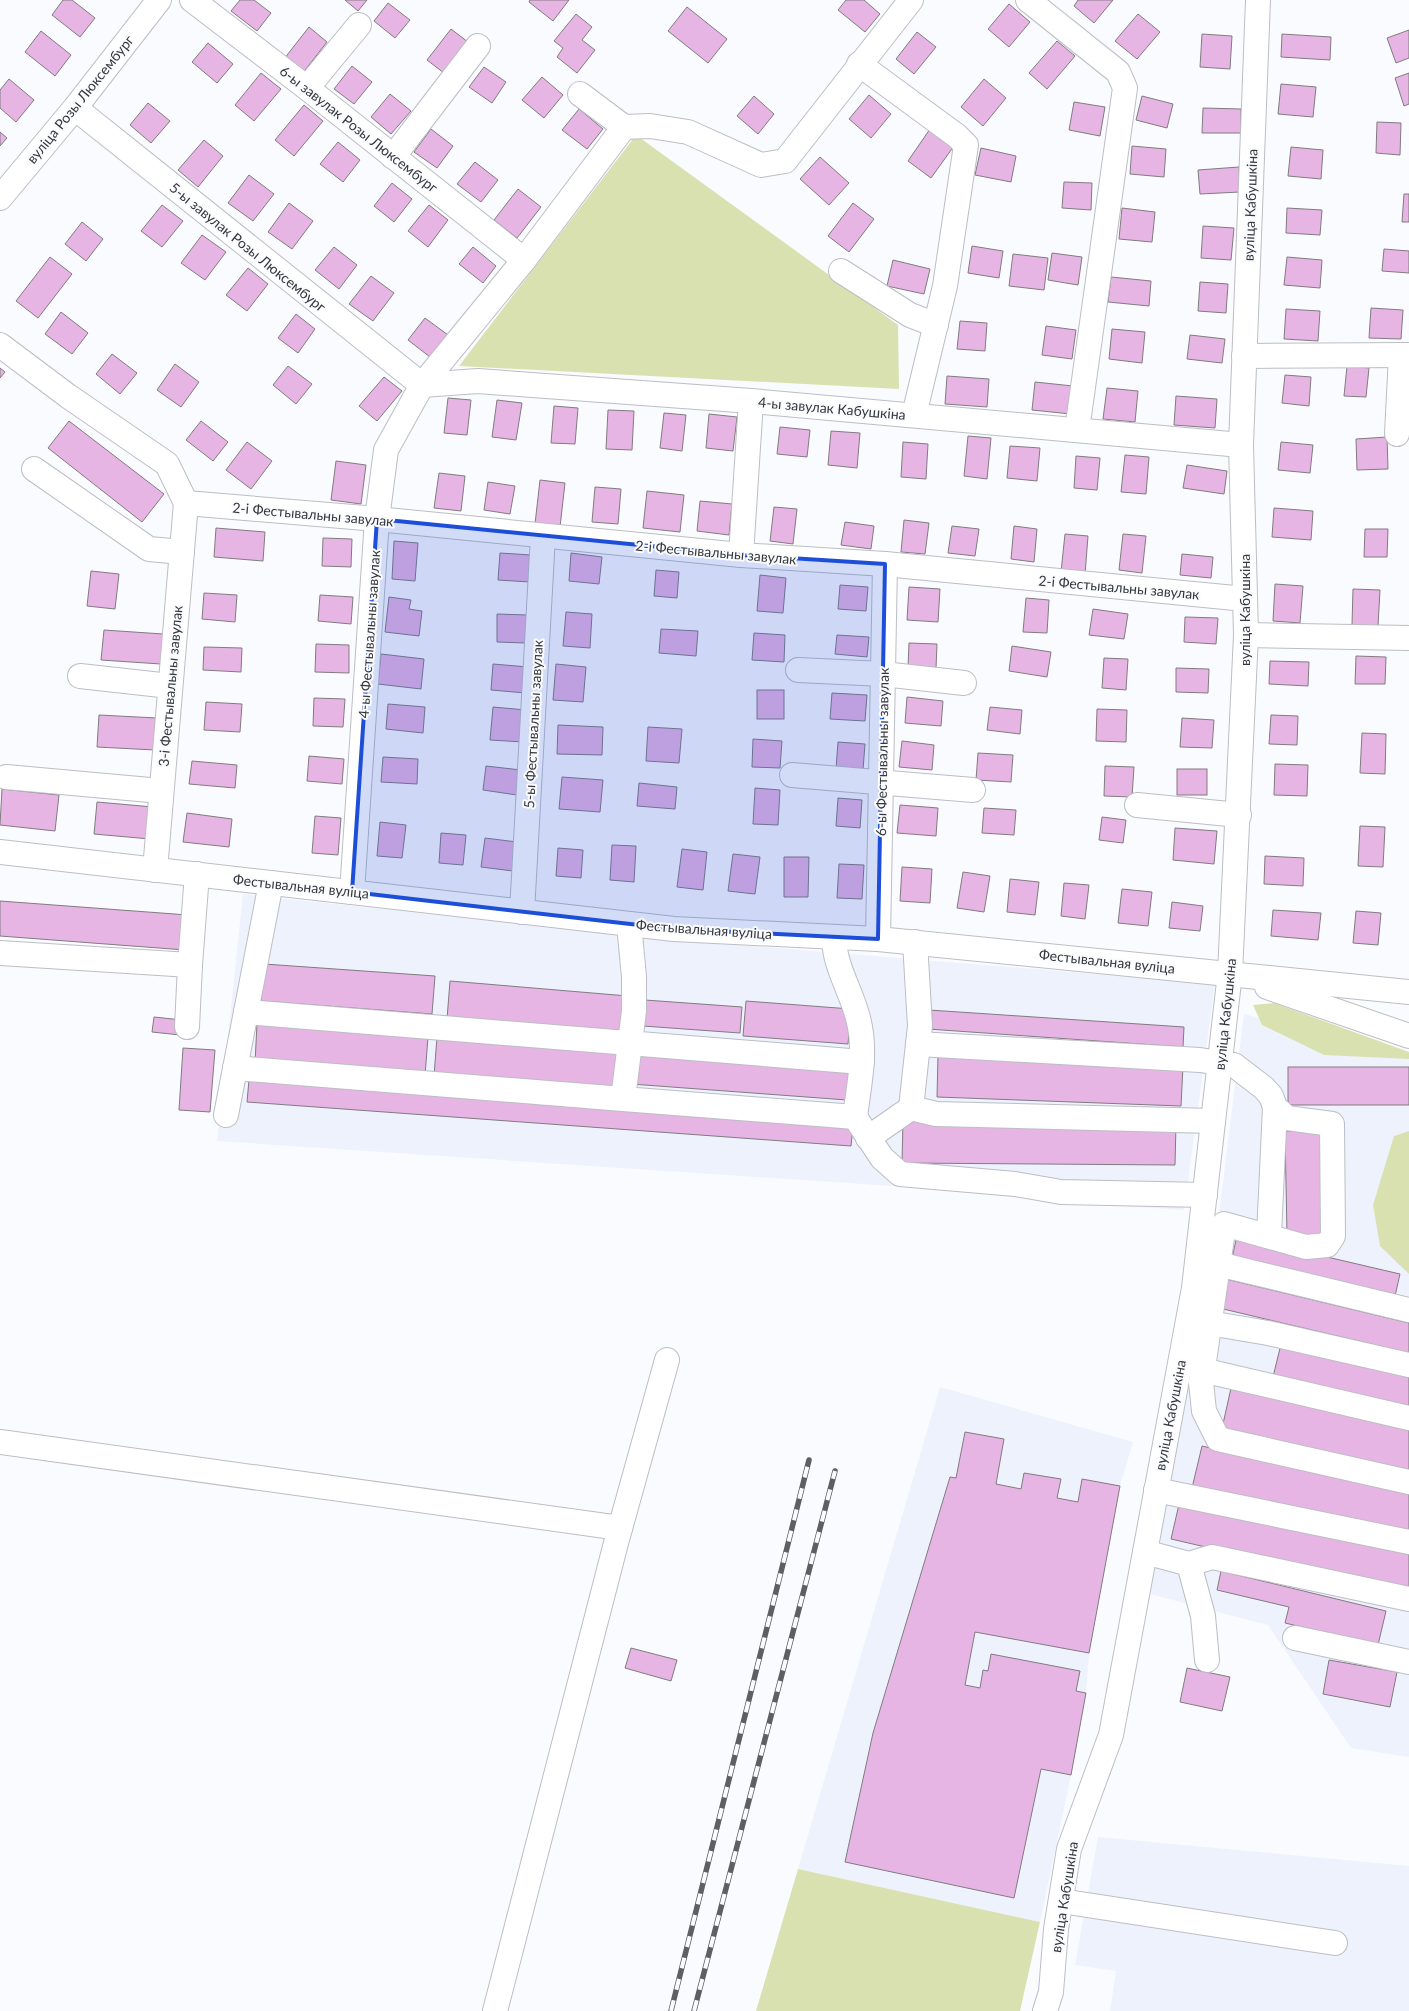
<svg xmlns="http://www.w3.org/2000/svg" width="1409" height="2011" viewBox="0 0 1409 2011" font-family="Lato,sans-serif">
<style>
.built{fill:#eef2fd}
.green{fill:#dae1b1}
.building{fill:#e7b5e3;stroke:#817b81}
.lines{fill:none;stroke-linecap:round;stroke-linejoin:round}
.minor-casing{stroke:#bcbec5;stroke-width:26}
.minor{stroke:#fff;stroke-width:24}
.rail-casing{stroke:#5e5f62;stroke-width:5.5}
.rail{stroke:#fafbfe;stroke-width:4;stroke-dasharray:11;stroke-linecap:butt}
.marked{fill:#1d4ed8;fill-opacity:0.2;stroke:#1d4ed8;stroke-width:4;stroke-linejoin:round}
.labels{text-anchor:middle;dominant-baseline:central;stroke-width:4;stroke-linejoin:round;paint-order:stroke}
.street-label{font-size:14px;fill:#36373a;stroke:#fafbfe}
</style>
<rect width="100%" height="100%" fill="#fafbfe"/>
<!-- built -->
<g class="built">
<path d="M243,894l401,43 571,47 -31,226 -136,-9 -51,-8 -780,-52z"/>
<path d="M1244,1014l165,42v701l-58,-9 -83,-123 -118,-31 66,-356z"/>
<path d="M940,1387l193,55 -13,44 -31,167 -3,40 -15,82 -31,147 -242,-53z"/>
<path d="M1098,1837l311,29v145h-299l6,-40 -41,-6z"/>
</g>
<!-- green -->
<g class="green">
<path d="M636,135l262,190 1,64 -440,-23z"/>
<path d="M1274,1003l135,49v7l-85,-4 -62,-30 -9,-20z"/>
<path d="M1409,1131v143l-29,-28 -7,-41 21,-69z"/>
<path d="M798,1869l242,53 -20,89h-264z"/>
</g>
<!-- building -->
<g class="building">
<path d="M63,0h9l23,18 -15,19 -28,-22z"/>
<path d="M240,0h14l17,13 -14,18 -26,-20z"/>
<path d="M345,0h22l-9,11z"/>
<path d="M530,0h39l-16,21 -24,-19z"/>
<path d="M846,0h18l16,14 -15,18 -27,-22z"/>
<path d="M1078,0h35l-19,23 -20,-17z"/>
<path d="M388,3l22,17 -15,18 -21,-17z"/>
<path d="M1009,4l21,18 -21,25 -21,-18z"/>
<path d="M687,7l40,32 -19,24 -40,-32z"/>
<path d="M576,14l16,13 -10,13 13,10 -18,23 -20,-16 6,-9 -9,-7z"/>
<path d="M1138,14l22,18 -23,27 -22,-18z"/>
<path d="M309,27l18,15 -25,32 -18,-15z"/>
<path d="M451,29l17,13 -24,31 -17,-13z"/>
<path d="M1409,30v28l-13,5 -9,-25z"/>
<path d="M41,31l30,24 -16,21 -30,-24z"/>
<path d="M917,32l19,15 -22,27 -18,-15z"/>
<path d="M1202,34l30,2 -2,33 -30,-2z"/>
<path d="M1282,34l49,3 -1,23 -49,-3z"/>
<path d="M1057,41l18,15 -28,33 -18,-16z"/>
<path d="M208,43l25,21 -16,19 -25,-21z"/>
<path d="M352,66l20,16 -18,22 -20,-15z"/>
<path d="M484,67l22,15 -14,21 -23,-16z"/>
<path d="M261,73l20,16 -27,32 -19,-16z"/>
<path d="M1409,73v31l-5,2 -9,-28z"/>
<path d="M542,77l21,18 -19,23 -22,-18z"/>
<path d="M9,79l25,21 -18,22 -16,-14v-18z"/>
<path d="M984,79l22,19 -23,28 -22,-19z"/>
<path d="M1281,84l35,3 -3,30 -35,-3z"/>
<path d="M390,94l21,17 -20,23 -20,-17z"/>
<path d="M869,95l22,19 -20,24 -22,-19z"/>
<path d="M754,96l20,18 -16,20 -21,-18z"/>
<path d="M1142,96l31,8 -6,24 -31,-8z"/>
<path d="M1074,102l31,5 -5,29 -31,-6z"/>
<path d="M148,103l22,18 -19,22 -21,-18z"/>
<path d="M304,105l19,16 -29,35 -19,-16z"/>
<path d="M1203,108l38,1v24h-39z"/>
<path d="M579,109l24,20 -16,20 -25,-19z"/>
<path d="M1377,122l24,1 -1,32 -24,-2z"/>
<path d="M431,129l22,17 -16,22 -23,-16z"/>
<path d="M930,129l24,17 -23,32 -23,-17z"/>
<path d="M0,132l7,6 -7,8z"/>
<path d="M204,140l19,16 -25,31 -20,-17z"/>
<path d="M338,142l22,18 -17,22 -23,-18z"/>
<path d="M1132,146l34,3 -2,28 -34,-3z"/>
<path d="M1291,147l32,3 -2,29 -33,-3z"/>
<path d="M981,148l35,8 -5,26 -36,-7z"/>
<path d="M820,157l29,26 -20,22 -29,-26z"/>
<path d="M475,162l23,18 -17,22 -24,-18z"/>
<path d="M1239,167l1,25 -40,2 -2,-24z"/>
<path d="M249,175l25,19 -21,27 -25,-18z"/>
<path d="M1064,182l28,1 -1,27 -29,-2z"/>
<path d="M392,183l20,16 -18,23 -20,-16z"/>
<path d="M518,189l23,18 -24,31 -23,-18z"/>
<path d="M1404,194h5v28h-7z"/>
<path d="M289,203l24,18 -21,28 -24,-17z"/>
<path d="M853,203l21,16 -25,33 -21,-16z"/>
<path d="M162,205l21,16 -21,26 -21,-16z"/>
<path d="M429,205l19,15 -20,27 -20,-16z"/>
<path d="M1122,208l33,4 -3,30 -33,-3z"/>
<path d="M1287,208l35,2 -2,25 -34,-2z"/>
<path d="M82,222l21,17 -17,22 -21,-17z"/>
<path d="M1203,226l31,2 -3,32 -30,-2z"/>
<path d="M202,235l24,17 -21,28 -24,-17z"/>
<path d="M972,246l31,5 -4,27 -31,-5z"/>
<path d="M334,247l23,18 -18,24 -24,-19z"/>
<path d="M473,247l23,19 -13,17 -24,-19z"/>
<path d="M1384,249l25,2v22l-27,-2z"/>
<path d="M1052,253l30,4 -4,28 -30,-5z"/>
<path d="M1013,254l35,4 -4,32 -35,-4z"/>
<path d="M50,257l22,17 -34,44 -22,-17z"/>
<path d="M1287,257l35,3 -2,28 -36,-3z"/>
<path d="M893,260l37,9 -6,25 -37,-8z"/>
<path d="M248,268l20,16 -21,27 -21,-16z"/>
<path d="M371,276l23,17 -21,28 -24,-17z"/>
<path d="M1111,277l40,4 -2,25 -41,-4z"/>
<path d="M1200,282l28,2 -2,29 -28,-2z"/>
<path d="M1371,308l32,2 -2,29 -32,-1z"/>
<path d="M1286,309l34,2 -2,30 -34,-2z"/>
<path d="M61,312l27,21 -16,21 -27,-20z"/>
<path d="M296,314l19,15 -17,24 -20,-15z"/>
<path d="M425,318l23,17 -18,22 -22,-17z"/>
<path d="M960,321l27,2 -2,28 -28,-2z"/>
<path d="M1046,326l30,4 -4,29 -30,-4z"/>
<path d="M1112,329l33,3 -3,31 -33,-4z"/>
<path d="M1190,335l35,4 -3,24 -35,-4z"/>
<path d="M112,354l25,19 -17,21 -24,-20z"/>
<path d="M175,364l24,18 -18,25 -24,-17z"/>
<path d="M288,366l24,18 -16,20 -23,-19z"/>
<path d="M1347,366l22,2 -3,29 -22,-1z"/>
<path d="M0,368l5,4 -5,6z"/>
<path d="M1285,375l26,2 -2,29 -27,-3z"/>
<path d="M947,376l42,3 -2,28 -42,-3z"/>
<path d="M384,377l18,14 -25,30 -18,-15z"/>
<path d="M1035,382l38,4 -2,28 -39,-4z"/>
<path d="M1107,388l31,3 -3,31 -32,-3z"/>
<path d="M1176,396l41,3 -2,29 -41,-3z"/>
<path d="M448,398l23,2 -4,35 -23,-2z"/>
<path d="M497,400l25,3 -6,37 -24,-3z"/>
<path d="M554,406l24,2 -3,36 -24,-1z"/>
<path d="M608,410l26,1 -2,39 -26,-1z"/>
<path d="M664,413l22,2 -4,36 -22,-3z"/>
<path d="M709,414l28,3 -4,34 -27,-3z"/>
<path d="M69,421l95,73 -22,28 -94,-74z"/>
<path d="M201,421l27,21 -15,19 -27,-21z"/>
<path d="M780,427l30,3 -3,27 -30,-3z"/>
<path d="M831,431l29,2 -3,35 -29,-3z"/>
<path d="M968,436l23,2 -4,41 -23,-3z"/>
<path d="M1387,437l1,32 -31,1 -1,-31z"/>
<path d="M247,442l25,19 -21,28 -25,-19z"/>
<path d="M903,442l25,2 -2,35 -25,-2z"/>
<path d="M1281,442l32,3 -3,28 -32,-3z"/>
<path d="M1010,446l30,2 -3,33 -30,-3z"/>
<path d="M1125,455l24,2 -3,37 -25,-2z"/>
<path d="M1076,456l24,2 -3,32 -23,-2z"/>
<path d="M336,461l30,4 -5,39 -30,-4z"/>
<path d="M1187,465l40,6 -3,23 -41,-6z"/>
<path d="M439,473l26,3 -4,35 -27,-3z"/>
<path d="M540,480l25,3 -5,44 -25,-3z"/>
<path d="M488,482l27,4 -5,28 -26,-4z"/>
<path d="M595,487l26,2 -3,35 -26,-2z"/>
<path d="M647,491l37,4 -4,37 -37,-4z"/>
<path d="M700,501l32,3 -3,31 -32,-4z"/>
<path d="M774,507l23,2 -4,35 -23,-3z"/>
<path d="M1274,508l39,3 -2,29 -39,-3z"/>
<path d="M904,520l25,3 -4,31 -24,-2z"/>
<path d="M845,522l29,4 -3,23 -30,-4z"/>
<path d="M952,526l27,3 -4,27 -27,-3z"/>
<path d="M1014,526l23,3 -3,33 -23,-3z"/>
<path d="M216,528l49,4 -2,29 -49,-4z"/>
<path d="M1365,529h23l-1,28h-23z"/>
<path d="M1065,534l23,2 -3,39 -24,-3z"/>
<path d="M1123,534l23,2 -4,37 -23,-3z"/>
<path d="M323,538l29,1 -1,28 -29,-1z"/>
<path d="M394,541l24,2 -3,38 -23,-2z"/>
<path d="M500,553l31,2 -1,27 -32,-2z"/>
<path d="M571,553l31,4 -3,27 -30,-3z"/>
<path d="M1182,554l31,3 -2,21 -31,-3z"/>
<path d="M656,570l23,2 -2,26 -23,-2z"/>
<path d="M91,571l28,3 -4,35 -28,-3z"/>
<path d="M760,575l26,3 -3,35 -26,-2z"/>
<path d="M1275,584l28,2 -3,37 -27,-2z"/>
<path d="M840,585l28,2 -2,24 -28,-2z"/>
<path d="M909,587l31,2 -2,33 -31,-2z"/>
<path d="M1353,589l27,1 -2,36 -26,-1z"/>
<path d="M204,593l33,2 -2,27 -33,-3z"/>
<path d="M320,595l33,2 -2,27 -33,-3z"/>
<path d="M389,597l22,3 -2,9 13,2 -3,25 -34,-4z"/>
<path d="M1026,598l23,2 -2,33 -24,-1z"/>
<path d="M1093,609l35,5 -4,25 -35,-4z"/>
<path d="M566,612l26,2 -2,34 -27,-2z"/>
<path d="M497,614l30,1 -1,28 -29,-1z"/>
<path d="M1185,617l33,1 -2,26 -32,-2z"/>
<path d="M661,629l37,2 -2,25 -37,-3z"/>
<path d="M104,630l59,4 -2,30 -60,-4z"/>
<path d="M754,633l31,2 -1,27 -32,-2z"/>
<path d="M837,635l32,2 -2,20 -32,-3z"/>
<path d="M909,643l28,1 -1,24 -28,-1z"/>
<path d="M316,644l33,1v28l-34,-1z"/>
<path d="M1012,646l39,6 -4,25 -38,-6z"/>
<path d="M204,647l38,1 -1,24 -38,-2z"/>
<path d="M381,654l43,5 -3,30 -43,-5z"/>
<path d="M1356,656l30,1 -1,27h-30z"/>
<path d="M1104,658l24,1 -2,31 -24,-2z"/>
<path d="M1270,661l39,1 -1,24 -39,-2z"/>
<path d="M493,664l35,3 -2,26 -35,-3z"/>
<path d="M556,664l30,3 -3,35 -30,-2z"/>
<path d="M1176,668l33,1 -1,24 -32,-1z"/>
<rect x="757" y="690" width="27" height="29"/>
<path d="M832,693l35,2 -2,26 -35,-2z"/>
<path d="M907,697l36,4 -2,25 -36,-3z"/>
<path d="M314,698l31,1 -2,28 -30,-1z"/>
<path d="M206,702l36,2 -2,28 -36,-2z"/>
<path d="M388,704l37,3 -2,26 -37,-4z"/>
<path d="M493,707l33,3 -3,32 -33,-2z"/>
<path d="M990,707l32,3 -2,24 -33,-4z"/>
<path d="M1097,709l30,1 -1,32 -30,-1z"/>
<path d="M99,715l58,3 -2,32 -58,-3z"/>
<path d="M1271,715l27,1 -1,29 -28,-1z"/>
<path d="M1182,718l32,2 -2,28 -32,-1z"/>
<path d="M558,725l45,2 -1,28 -45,-1z"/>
<path d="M648,727l34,2 -3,34 -33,-2z"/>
<path d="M1362,733l24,1 -1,40 -25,-1z"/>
<path d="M753,739l29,2 -2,27 -28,-1z"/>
<path d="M902,741l32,4 -2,25 -33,-3z"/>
<path d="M838,742l27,2 -2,26 -27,-1z"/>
<path d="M978,753l35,2 -2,27 -35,-2z"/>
<path d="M309,756l35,3 -2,25 -35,-3z"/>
<path d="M383,757l35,2 -1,25 -36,-2z"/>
<path d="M192,761l45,4 -2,23 -46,-4z"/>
<path d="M1275,764l33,1 -1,31 -33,-1z"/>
<path d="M486,766l35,4 -4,25 -34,-5z"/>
<path d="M1105,766l29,1 -2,30 -28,-1z"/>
<rect x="1177" y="769" width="30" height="26"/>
<path d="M562,777l41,3 -3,32 -41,-3z"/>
<path d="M639,783l38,4 -2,22 -38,-3z"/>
<path d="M755,788l25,2 -2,35 -25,-1z"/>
<path d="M2,789l57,6 -4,36 -55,-6z"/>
<path d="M838,798l24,2 -2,28 -24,-2z"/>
<path d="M97,802l56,5 -3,32 -56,-5z"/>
<path d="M900,805l38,3 -2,28 -39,-3z"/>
<path d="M984,808l32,2 -2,25 -32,-2z"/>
<path d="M187,813l45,6 -3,28 -46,-5z"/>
<path d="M315,816l26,2 -3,37 -26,-2z"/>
<path d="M1102,817l24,3 -3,23 -24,-3z"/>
<path d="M380,822l26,3 -4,33 -25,-2z"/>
<path d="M1360,826l25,1 -2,40 -25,-1z"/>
<path d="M1175,828l42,3 -3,33 -41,-4z"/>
<path d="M441,833l25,2 -3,30 -24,-2z"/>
<path d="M485,838l32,4 -4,29 -32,-4z"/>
<path d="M612,845l24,1 -2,36 -24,-2z"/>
<path d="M558,848l25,2 -2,28 -25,-2z"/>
<path d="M682,849l25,3 -4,38 -26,-3z"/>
<path d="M733,854l27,3 -5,37 -27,-3z"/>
<path d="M1265,856l39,2 -1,28 -39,-2z"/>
<path d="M784,857h25l-1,40h-24z"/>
<path d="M839,864l25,1 -2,34 -25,-1z"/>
<path d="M902,867l30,2 -2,34 -30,-2z"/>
<path d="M963,872l27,4 -6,36 -27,-4z"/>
<path d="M1010,879l29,3 -4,33 -28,-3z"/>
<path d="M1064,883l25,2 -4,34 -24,-3z"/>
<path d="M1122,889l30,3 -4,34 -30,-3z"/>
<path d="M0,901l188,14 -3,35 -185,-14z"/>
<path d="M1172,902l31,4 -3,25 -31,-3z"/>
<path d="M1273,910l48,3 -3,27 -47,-4z"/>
<path d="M1356,911l25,2 -3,32 -25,-2z"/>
<path d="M264,964l171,12 -3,38 -171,-13z"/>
<path d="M450,981l178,15 -3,38 -178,-15z"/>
<path d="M645,1000l97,7 -2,26 -97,-7z"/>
<path d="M746,1001l105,8 -3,35 -105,-8z"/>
<path d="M929,1010l255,17 -1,20 -255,-18z"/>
<path d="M154,1017l28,3 -2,15 -28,-3z"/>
<path d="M257,1024l171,13 -3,39 -170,-13z"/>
<path d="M437,1037l184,14 -3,38 -184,-13z"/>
<path d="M183,1048l32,2 -5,62 -31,-2z"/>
<path d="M633,1055l217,16 -3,29 -216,-16z"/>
<path d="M938,1056l245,10 -2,40 -244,-9z"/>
<rect x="1288" y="1067" width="121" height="38"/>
<path d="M249,1080l604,45 -2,21 -604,-44z"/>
<path d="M903,1121l273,3 -1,41 -273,-2z"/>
<path d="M1321,1130l2,105h-36l-2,-104z"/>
<path d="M1237,1236l163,38 -5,22 -163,-38z"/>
<path d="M1226,1279l183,44v30l-190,-45z"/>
<path d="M1281,1344l128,30v38l-137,-31z"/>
<path d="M1231,1388l178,41v47l-188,-43z"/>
<path d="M965,1432l39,7 -8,45 25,5 3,-16 37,6 -4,19 21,4 4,-23 38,7 -31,167 -114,-21 -10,53 15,3 3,-18 5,1 3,-17 89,17 -4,20 10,2 -15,82 -30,-6 -27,129 -169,-36 28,-129 77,-256 6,1z"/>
<path d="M1202,1446l207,48v44l-217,-50z"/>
<path d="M1180,1500l229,53v41l-238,-55z"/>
<path d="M1221,1571l165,40 -8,34 -93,-22 4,-16 -72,-17z"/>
<path d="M631,1648l46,12 -6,21 -46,-13z"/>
<path d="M1329,1660l68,12 -7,35 -67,-13z"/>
<path d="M1187,1668l43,9 -8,34 -42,-9z"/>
</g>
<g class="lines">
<defs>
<g id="minor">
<path d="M192,0l115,88 217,172"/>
<path d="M1028,0l90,72 7,16 -48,342"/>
<path d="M859,64l98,72 9,9 -21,141 -31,129"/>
<path d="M307,88l52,-63"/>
<path d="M75,108l347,277"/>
<path d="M624,127l26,-1 38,6 73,33 24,-4 126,-161"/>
<path d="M393,157l85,-111"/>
<path d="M0,198l75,-90 84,-108"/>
<path d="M841,271l69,44 26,10"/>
<path d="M0,345l68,51 99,68 19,39"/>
<path d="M1244,356l165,-1"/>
<path d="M422,385l56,-4 273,20 490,44"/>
<path d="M1397,434l4,-79"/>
<path d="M34,469l115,80 33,3"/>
<path d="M186,503l191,16 364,36 144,9 360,35"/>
<path d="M741,555l10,-154"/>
<path d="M1246,635l163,3"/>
<path d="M798,670l85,4 81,9"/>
<path d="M80,676l90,10"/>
<path d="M792,775l181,15"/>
<path d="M6,777l155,14"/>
<path d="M1137,805l102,10"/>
<path d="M0,852l674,77 204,10 531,53"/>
<path d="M155,870l31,-367"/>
<path d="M352,892l25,-373 9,-69 36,-65 102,-125 100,-133 -44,-33"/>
<path d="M522,912l21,-376"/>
<path d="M629,924l5,53v34l-11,88 232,18c4,-33 12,-66 3,-99 -7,-28 -24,-52 -24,-81"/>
<path d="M878,939l7,-375"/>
<path d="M915,942l5,84 -9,82 25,6 277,7"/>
<path d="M0,953l190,12 7,-91"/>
<path d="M1267,987l142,49"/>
<path d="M246,1012l616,50"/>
<path d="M187,1027l3,-62"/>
<path d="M918,1044l282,16 34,5 30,23 7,8 4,11 12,11 45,6 1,112 -6,9 -21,2 -82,-23 -23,158 3,29 14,28 191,43"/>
<path d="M235,1068l388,31"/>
<path d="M226,1115l45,-232"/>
<path d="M855,1117l27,41 18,16 115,10 46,8 144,3"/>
<path d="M868,1138l43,-30"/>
<path d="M1269,1235l6,-128"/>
<path d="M1218,1264l191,46"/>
<path d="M1209,1323l59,10 141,32"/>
<path d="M1202,1370l207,48"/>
<path d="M0,1442l620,86"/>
<path d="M1156,1490l253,52"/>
<path d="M1145,1552l44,12 23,-7 197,42"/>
<path d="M1189,1564l14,52 4,44"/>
<path d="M1295,1638l114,24"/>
<path d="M1061,1901l274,42"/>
<path d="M495,2011l121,-468 51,-183"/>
<path d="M1045,2011l6,-19 5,-63 13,-80 42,-114 83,-447 36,-315 16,-338 -5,-190 17,-445"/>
</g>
</defs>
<!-- minor casing -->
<use href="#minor" class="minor-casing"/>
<!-- minor -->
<use href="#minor" class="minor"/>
<defs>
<g id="rail">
<path d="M671,2011l138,-551"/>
<path d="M694,2011l141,-540"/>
</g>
</defs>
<!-- rail casing -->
<use href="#rail" class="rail-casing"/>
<!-- rail -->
<use href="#rail" class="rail"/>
</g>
<!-- marked area -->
<path class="marked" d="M377,519l364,36 144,9 -7,375 -204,-10 -322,-37z"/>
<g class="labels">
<!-- street labels -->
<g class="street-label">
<text transform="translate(80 99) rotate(-51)">вуліца Розы Люксембург</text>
<text transform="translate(359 129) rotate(38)">6-ы завулак Розы Люксембург</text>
<text transform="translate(1250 205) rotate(-88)">вуліца Кабушкіна</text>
<text transform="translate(248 247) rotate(39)">5-ы завулак Розы Люксембург</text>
<text transform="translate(832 408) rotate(5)">4-ы завулак Кабушкіна</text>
<text transform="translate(313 514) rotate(5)">2-і Фестывальны завулак</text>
<text transform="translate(716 552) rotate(5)">2-і Фестывальны завулак</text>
<text transform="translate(1119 587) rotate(5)">2-і Фестывальны завулак</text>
<text transform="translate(1244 610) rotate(-90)">вуліца Кабушкіна</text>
<text transform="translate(369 634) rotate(-86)">4-ы Фестывальны завулак</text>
<text transform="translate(170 686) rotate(-85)">3-і Фестывальны завулак</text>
<text transform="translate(533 724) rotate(-87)">5-ы Фестывальны завулак</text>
<text transform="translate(882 752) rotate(-89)">6-ы Фестывальны завулак</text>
<text transform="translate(301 886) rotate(6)">Фестывальная вуліца</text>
<text transform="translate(704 929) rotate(4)">Фестывальная вуліца</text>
<text transform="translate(1107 961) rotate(6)">Фестывальная вуліца</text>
<text transform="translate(1225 1014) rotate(-84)">вуліца Кабушкіна</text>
<text transform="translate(1170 1415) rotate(-79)">вуліца Кабушкіна</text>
<text transform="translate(1064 1897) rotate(-81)">вуліца Кабушкіна</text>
</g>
</g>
</svg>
